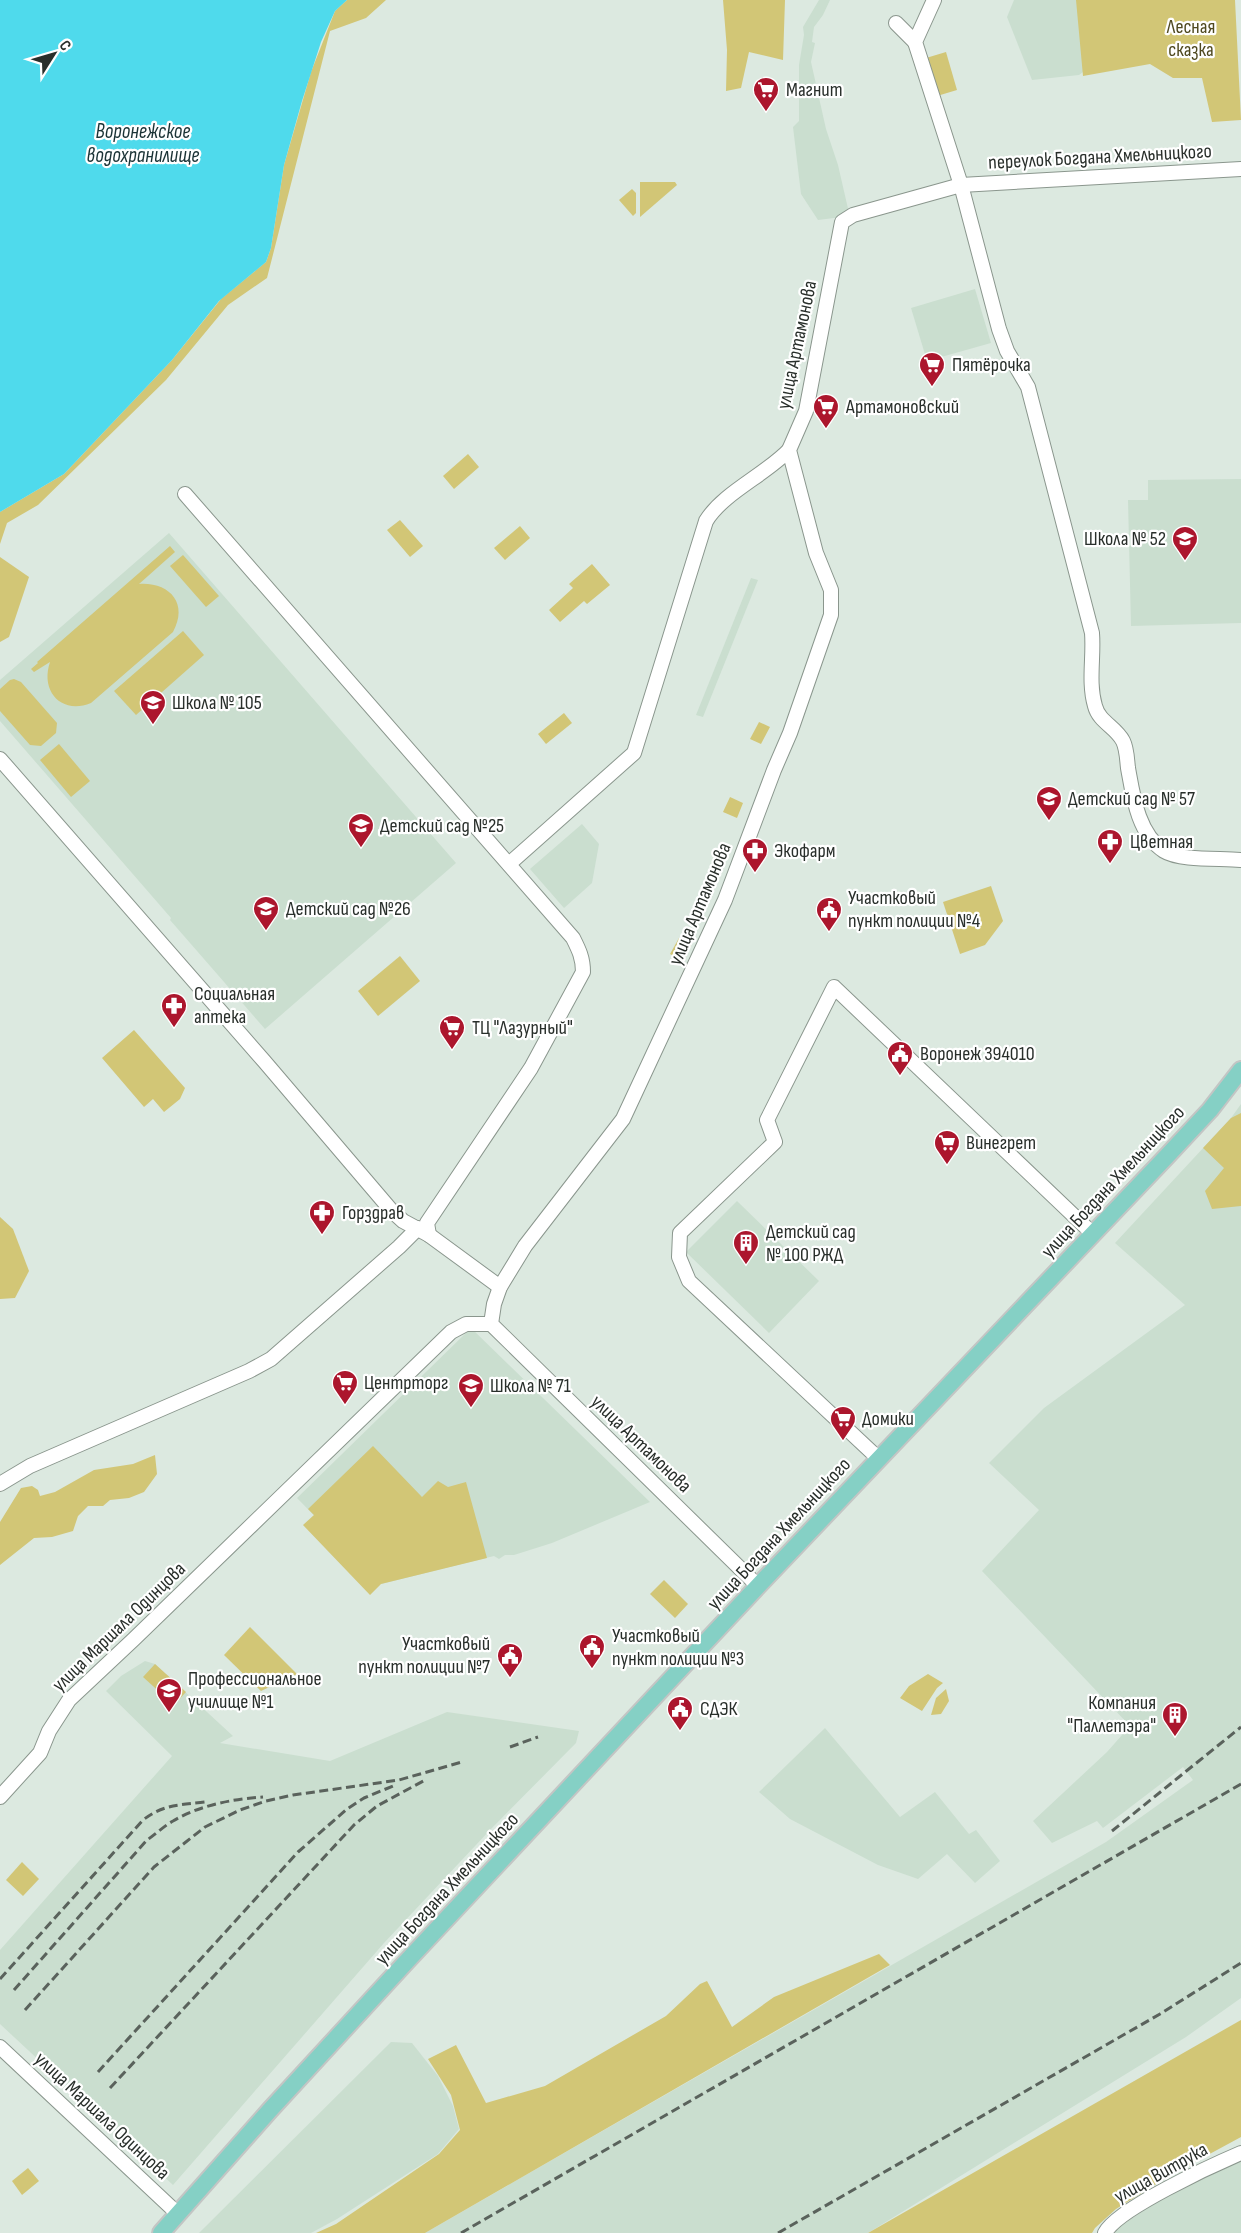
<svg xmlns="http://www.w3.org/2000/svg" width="1241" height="2233" viewBox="0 0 1241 2233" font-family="'Sofia Sans Condensed',sans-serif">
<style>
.built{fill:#cadecf}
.green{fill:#d2c676}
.water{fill:#4fdaec}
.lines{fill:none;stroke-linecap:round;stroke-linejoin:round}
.minor-casing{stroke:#8a968d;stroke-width:16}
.major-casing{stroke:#c3c5c4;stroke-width:20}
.minor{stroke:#fff;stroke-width:14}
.major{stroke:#85d0c5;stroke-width:16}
.rail{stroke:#5a625c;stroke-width:3;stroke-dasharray:9 4.5;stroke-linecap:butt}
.labels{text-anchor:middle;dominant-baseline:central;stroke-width:4.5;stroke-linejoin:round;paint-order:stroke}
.park-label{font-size:20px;fill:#4f4920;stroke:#fff}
.poi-label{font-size:20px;fill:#292f2b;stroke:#fff;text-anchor:start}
.street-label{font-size:20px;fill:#292f2b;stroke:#fff}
.water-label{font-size:21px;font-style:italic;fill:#1b3336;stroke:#fff}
</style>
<rect width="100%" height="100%" fill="#dce9e0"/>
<!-- built -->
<g class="built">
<path d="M819,0h11l-7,15 -9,12 -2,15 3,1 -4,19 15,67 12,36 11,48 -7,4 -24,3 -17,-26 -8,-67 6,-6v-56l5,-30 -1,-8z"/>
<path d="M1014,0h166l-101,75 -47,5 -25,-63z"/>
<path d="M975,289l16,54 -64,18 -16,-53z"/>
<path d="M1241,479v144l-110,3 -3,-126h20v-20z"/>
<path d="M169,533l287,330 -191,166 -95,-109 1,-2 -171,-197v-41z"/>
<path d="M751,578l7,2 -55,137 -7,-2z"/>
<path d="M582,824l17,20 -7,39 -28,25 -34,-39z"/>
<path d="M1241,1104v894l-55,39 -318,196h-443l681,-391 87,-62 -10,-13 -80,61 -6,-7 -45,22 -19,-22 74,-69 23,-26 -148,-155 57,-61 -50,-47 55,-55 141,-103 -70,-62 116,-125z"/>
<path d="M737,1201l82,80 -50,52 -83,-81z"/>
<path d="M471,1328l179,174 -98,41 -38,12h-9l-6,4 -5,-3 -113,28 -84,-86z"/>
<path d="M145,1661l10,3 78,72 -13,7 110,18 117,-49 132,19 -3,12 -85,86 -107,114 -211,242 -173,-161v-74l172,-194 -66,-65 15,-15z"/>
<path d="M825,1728l75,89 35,-25 34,42 7,-4 24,31 -25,22 -28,-29 -29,25 -40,-14 -88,-46 -31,-27z"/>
<path d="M391,2042l21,1 26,33 15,30 6,23 -21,25 -101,65 -26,14h-112z"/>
<path d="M1241,2157v76h-131l90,-60z"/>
</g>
<!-- green -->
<g class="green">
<path d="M347,0h39l-20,18 -36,13 -63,247 -39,27 -62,75 -128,125 -31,18 -7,21v-32l64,-38 108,-114 49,-61 45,-37 5,-14 13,-83 27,-93 24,-61z"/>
<path d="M723,0h62l-2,60 -34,-8 -8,36 -15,3 1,-41z"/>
<path d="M1076,0h159l6,120 -29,2 -10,-44h-29l-23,-14 -67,12z"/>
<path d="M946,52l11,38 -20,6 -11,-38z"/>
<path d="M640,182h35l2,3 -37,32z"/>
<path d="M632,189l4,4v20l-3,3 -14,-16z"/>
<path d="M468,454l11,13 -25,22 -11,-13z"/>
<path d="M400,520l23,26 -13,11 -23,-27z"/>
<path d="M520,526l10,12 -25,22 -11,-12z"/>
<path d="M170,546l5,6 -36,32c30,-2 50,19 34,48l-82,71c-30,12 -51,-12 -41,-41l-16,10 -3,-3 7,-6 -1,-1z"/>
<path d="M183,555l36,41 -13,11 -36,-41z"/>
<path d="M0,557l29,20 -20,60 -9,5z"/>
<path d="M592,564l18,21 -23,19 -3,-3 -24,21 -11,-12 24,-22 -4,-4z"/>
<path d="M183,631l21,24 -68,60 -22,-24z"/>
<path d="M14,679l7,3 36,41 -1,10 -15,13 -11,-1 -30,-34v-22l10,-9z"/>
<path d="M564,713l8,10 -26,21 -8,-10z"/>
<path d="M759,722l11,5 -9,17 -11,-5z"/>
<path d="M59,744l31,37 -19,16 -31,-37z"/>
<path d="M730,797l13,6 -6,15 -14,-6z"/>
<path d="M991,886l12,35 -18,24 -25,9 -17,-52z"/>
<path d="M679,938l12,7 -8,16 -13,-7z"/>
<path d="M400,956l20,25 -42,35 -20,-25z"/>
<path d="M134,1030l51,58 -5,11 -16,13 -11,-13 -9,8 -42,-49z"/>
<path d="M1241,1113v93l-29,3 -7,-18 19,-23 -21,-20 28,-30z"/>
<path d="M0,1217l13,12 16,42 -14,27 -15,1z"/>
<path d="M373,1446l49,51 16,-16 10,6 18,-5 21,76 -106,26 -11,11 -67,-70 11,-10 -6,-6z"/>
<path d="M155,1455l2,19 -13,18 -15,6 -19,2 -7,6h-15l-10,10 -5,15 -21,6 -18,1 -34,27v-43l21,-34 11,-2 6,4 2,6 15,-4 39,-22 39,-6z"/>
<path d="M664,1580l24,24 -13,14 -25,-24z"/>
<path d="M250,1627l47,47 -36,17 -37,-36z"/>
<path d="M155,1664l31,28 -12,13 -31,-28z"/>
<path d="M928,1674l15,9 -6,5 -15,23 -22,-13 9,-12z"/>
<path d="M946,1689l3,12 -8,13 -10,1 5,-17z"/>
<path d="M22,1862l17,17 -16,17 -17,-16z"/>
<path d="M879,1954l11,11 -465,268h-109l20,-9 103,-70 21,-24 -9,-35 -23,-36 28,-14 30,58 59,-17 121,-70 34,-32 7,-3 25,46 42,-30z"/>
<path d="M1241,2020v117l-72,39 -53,33 -21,19 -3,5h-224z"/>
<path d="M28,2168l11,13 -17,14 -10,-14z"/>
</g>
<!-- water -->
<path class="water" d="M0,0h347l-12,11 -14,31 -19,59 -18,64 -13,83 -5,14 -47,39 -47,59 -108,114 -64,38z"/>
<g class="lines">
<defs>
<g id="minor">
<path d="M934,0l-19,42 46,143 38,144 8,22 21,36 64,246c2,24 -4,49 3,73 4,16 21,21 28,35 4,8 4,19 5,27 5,28 10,66 36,83 16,10 57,7 77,9"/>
<path d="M896,23l19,19"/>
<path d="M185,494l388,444c6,12 10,20 10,34l-52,96 -104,155 2,12"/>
<path d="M0,759l264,302 127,149 12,11 26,14 71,52"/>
<path d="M509,864l125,-111 72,-232c17,-28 59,-46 83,-71"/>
<path d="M879,1459l-190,-178 -10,-24 1,-24 95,-91 -8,-22 67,-133 259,247"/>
<path d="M0,1484l30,-18 219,-95 22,-12 128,-112 19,-19"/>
<path d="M758,1586l-267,-262 3,-20 6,-17 25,-41 98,-127 102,-219 49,-130 16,-37 41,-118v-25l-15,-37 -27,-103 17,-39 36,-189 11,-7 108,-30 280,-16"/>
<path d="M0,1797l40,-44 9,-22 20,-31 65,-61 317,-307 15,-8h25"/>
<path d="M0,2047l177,166"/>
<path d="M1105,2233c12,-24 108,-68 136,-80"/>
</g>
<path id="major" d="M161,2233l109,-123 137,-149 351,-375 409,-430 43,-46 31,-40"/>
</defs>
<!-- minor casing -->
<use href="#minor" class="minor-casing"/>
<!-- major casing -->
<use href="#major" class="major-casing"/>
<!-- minor -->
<use href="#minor" class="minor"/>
<!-- major -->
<use href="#major" class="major"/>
<!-- rail -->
<g class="rail">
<path d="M510,1747l28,-10"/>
<path d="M1112,1831l129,-104"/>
<path d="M0,1979l143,-159c21,-16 37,-15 62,-18"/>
<path d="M14,1990l133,-150c9,-6 17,-14 26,-19 27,-16 60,-22 90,-24"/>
<path d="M25,2010l129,-143 51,-40 35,-17 26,-9 27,-6 106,-15 63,-18"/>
<path d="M98,2072l200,-220 49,-43 17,-11 29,-12"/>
<path d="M110,2088l244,-263 23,-19 50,-27"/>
<path d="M461,2233l780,-449"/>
<path d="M778,2233l382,-219 81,-51"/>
</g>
</g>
<!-- icons -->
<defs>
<symbol id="supermarket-pin" viewBox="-11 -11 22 30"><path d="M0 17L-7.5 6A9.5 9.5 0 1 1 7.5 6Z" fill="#ac162d" stroke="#fff"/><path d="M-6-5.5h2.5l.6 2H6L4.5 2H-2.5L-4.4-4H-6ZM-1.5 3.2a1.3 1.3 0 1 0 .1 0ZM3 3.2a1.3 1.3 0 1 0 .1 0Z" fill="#fff"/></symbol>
<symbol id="school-pin" viewBox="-11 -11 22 30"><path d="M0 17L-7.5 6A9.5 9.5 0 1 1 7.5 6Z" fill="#ac162d" stroke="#fff"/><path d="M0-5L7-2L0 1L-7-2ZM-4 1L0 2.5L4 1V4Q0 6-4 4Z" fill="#fff"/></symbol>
<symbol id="pharmacy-pin" viewBox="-11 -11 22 30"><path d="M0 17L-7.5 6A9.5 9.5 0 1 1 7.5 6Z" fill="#ac162d" stroke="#fff"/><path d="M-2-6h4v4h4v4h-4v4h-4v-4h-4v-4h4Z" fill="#fff"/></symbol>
<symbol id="civic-pin" viewBox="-11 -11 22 30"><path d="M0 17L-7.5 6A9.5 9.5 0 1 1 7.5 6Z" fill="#ac162d" stroke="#fff"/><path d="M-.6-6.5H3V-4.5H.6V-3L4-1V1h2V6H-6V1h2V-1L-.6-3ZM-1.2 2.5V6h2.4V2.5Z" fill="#fff"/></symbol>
<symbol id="building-pin" viewBox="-11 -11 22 30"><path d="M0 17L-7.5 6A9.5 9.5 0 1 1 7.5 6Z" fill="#ac162d" stroke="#fff"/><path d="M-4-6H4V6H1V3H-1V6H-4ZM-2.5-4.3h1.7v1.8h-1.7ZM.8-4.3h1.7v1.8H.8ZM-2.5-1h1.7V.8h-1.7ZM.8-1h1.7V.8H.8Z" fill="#fff"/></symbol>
<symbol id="university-pin" viewBox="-11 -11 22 30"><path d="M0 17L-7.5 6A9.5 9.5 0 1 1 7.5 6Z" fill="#ac162d" stroke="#fff"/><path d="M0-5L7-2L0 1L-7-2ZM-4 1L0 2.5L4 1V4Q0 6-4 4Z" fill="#fff"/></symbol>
</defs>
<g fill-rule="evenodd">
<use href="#supermarket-pin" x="751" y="75" width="30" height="40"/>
<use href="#supermarket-pin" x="917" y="350" width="30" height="40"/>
<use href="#supermarket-pin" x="811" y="392" width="30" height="40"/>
<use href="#school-pin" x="1170" y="524" width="30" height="40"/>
<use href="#school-pin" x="138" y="688" width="30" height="40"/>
<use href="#school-pin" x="1034" y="784" width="30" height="40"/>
<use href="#school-pin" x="346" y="811" width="30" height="40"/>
<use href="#pharmacy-pin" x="1095" y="827" width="30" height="40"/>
<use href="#pharmacy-pin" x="740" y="836" width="30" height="40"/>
<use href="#school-pin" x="251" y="894" width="30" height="40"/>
<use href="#civic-pin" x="814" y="895" width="30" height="40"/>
<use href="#pharmacy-pin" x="159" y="991" width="30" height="40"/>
<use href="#supermarket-pin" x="437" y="1013" width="30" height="40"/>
<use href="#civic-pin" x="885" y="1039" width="30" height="40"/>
<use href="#supermarket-pin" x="932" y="1128" width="30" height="40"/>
<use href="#pharmacy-pin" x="307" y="1198" width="30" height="40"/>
<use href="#building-pin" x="731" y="1228" width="30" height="40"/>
<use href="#supermarket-pin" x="330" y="1368" width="30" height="40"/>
<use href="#school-pin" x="456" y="1371" width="30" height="40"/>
<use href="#supermarket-pin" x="828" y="1404" width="30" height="40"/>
<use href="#civic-pin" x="577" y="1632" width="30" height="40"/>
<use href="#civic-pin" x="495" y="1641" width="30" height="40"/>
<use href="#university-pin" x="154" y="1676" width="30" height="40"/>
<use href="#civic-pin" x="665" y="1694" width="30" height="40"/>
<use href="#building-pin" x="1160" y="1700" width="30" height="40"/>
</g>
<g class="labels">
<!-- park labels -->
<g class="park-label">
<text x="1191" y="27">Лесная<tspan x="1191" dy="23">сказка</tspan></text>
</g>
<!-- poi labels -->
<g class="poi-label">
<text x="786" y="90">Магнит</text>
<text x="952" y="365">Пятёрочка</text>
<text x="846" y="407">Артамоновский</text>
<text x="1166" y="539" text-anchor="end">Школа № 52</text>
<text x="172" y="703">Школа № 105</text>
<text x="1068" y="799">Детский сад № 57</text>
<text x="380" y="826">Детский сад №25</text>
<text x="1130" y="842">Цветная</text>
<text x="774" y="851">Экофарм</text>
<text x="848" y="898">Участковый<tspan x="848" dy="23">пункт полиции №4</tspan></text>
<text x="286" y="909">Детский сад №26</text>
<text x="194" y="994">Социальная<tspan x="194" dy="23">аптека</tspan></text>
<text x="472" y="1028">ТЦ "Лазурный"</text>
<text x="920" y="1054">Воронеж 394010</text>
<text x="966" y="1143">Винегрет</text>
<text x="342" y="1213">Горздрав</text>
<text x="766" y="1232">Детский сад<tspan x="766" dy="23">№ 100 РЖД</tspan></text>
<text x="364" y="1383">Центрторг</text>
<text x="490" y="1386">Школа № 71</text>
<text x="862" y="1419">Домики</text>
<text x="612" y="1636">Участковый<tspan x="612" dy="23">пункт полиции №3</tspan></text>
<text x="490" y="1644" text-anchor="end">Участковый<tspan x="490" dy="23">пункт полиции №7</tspan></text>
<text x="188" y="1679">Профессиональное<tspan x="188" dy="23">училище №1</tspan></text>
<text x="1156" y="1703" text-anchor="end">Компания<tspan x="1156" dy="23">"Паллетэра"</tspan></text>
<text x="700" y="1709">СДЭК</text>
</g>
<!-- street labels -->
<g class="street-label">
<text transform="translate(1100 157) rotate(-3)">переулок Богдана Хмельницкого</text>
<text transform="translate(797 345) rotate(-78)">улица Артамонова</text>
<text transform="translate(700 904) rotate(-67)">улица Артамонова</text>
<text transform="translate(1113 1182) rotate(-47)">улица Богдана Хмельницкого</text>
<text transform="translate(641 1444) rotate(44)">улица Артамонова</text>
<text transform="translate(779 1534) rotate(-47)">улица Богдана Хмельницкого</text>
<text transform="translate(119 1627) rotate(-44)">улица Маршала Одинцова</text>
<text transform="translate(447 1889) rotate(-47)">улица Богдана Хмельницкого</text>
<text transform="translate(102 2116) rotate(43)">улица Маршала Одинцова</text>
<text transform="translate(1161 2173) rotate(-29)">улица Витрука</text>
</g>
<!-- water labels -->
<g class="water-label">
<text x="143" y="131">Воронежское<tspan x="143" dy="24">водохранилище</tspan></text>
</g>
</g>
<!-- north arrow -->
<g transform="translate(54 54) rotate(53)" stroke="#ffffff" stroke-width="4.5" paint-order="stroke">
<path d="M0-4.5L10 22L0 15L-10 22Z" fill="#292f2b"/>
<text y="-9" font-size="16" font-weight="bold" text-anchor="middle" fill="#292f2b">С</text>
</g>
</svg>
